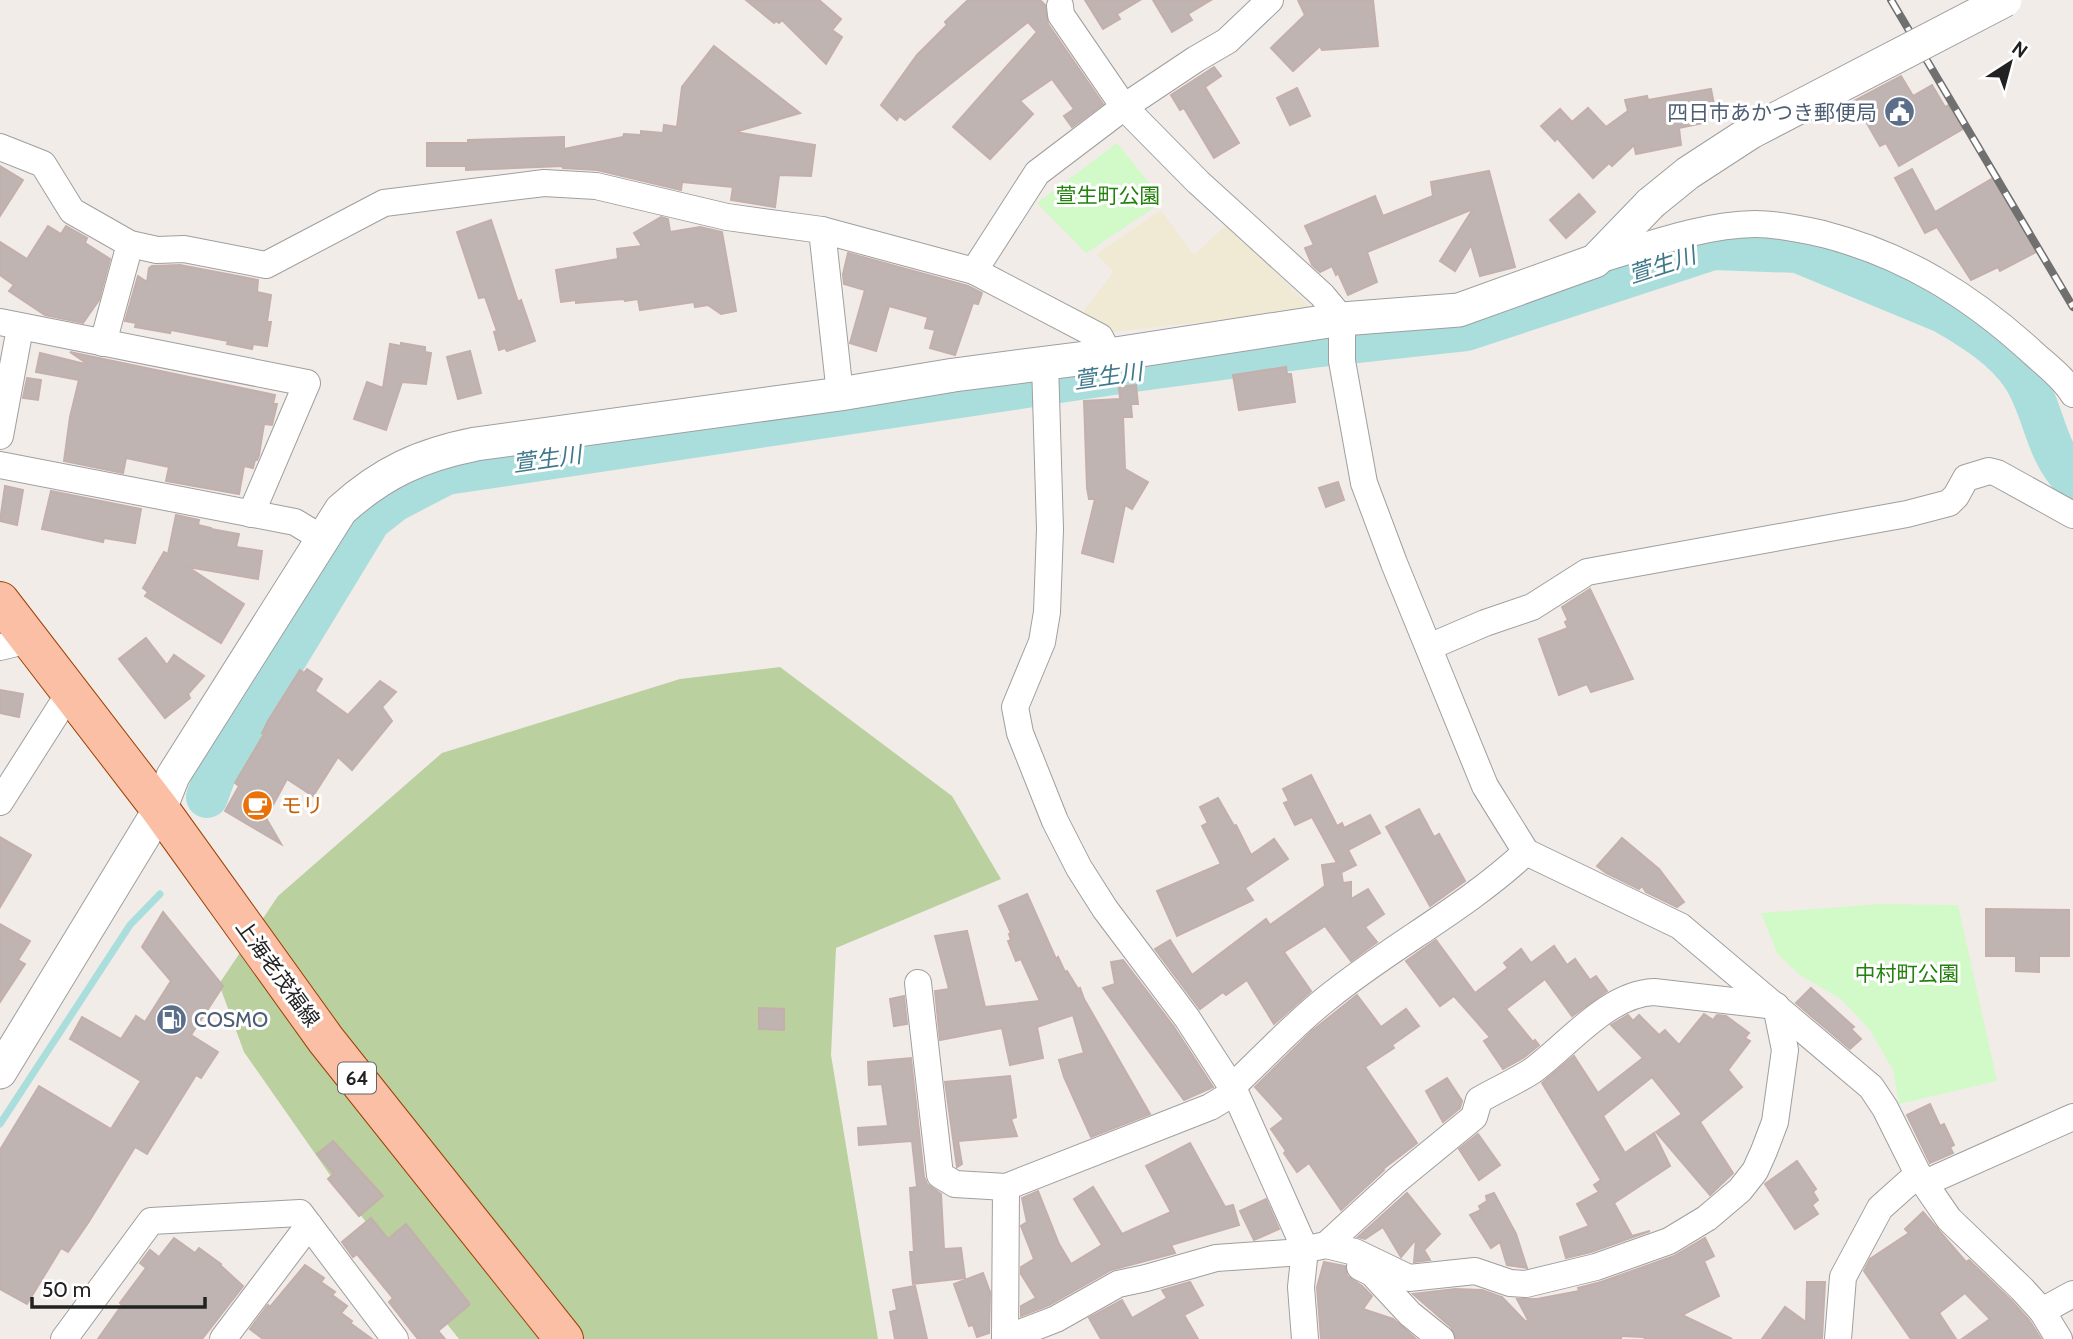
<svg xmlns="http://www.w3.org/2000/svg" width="2073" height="1339" viewBox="0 0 2073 1339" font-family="Cabin,'Noto Sans JP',sans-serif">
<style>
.farmland{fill:#f0ead5}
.forest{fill:#bad09e}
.park{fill:#d2f9c8}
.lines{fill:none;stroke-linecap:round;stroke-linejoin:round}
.stream{stroke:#aadedc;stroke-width:7}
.river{stroke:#aadedc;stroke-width:42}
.building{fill:#bfb4b2;stroke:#c4afab;stroke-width:2}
.minor-casing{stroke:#9f9f9f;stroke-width:28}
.tertiary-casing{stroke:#9f9f9f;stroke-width:35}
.primary-casing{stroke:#9e4002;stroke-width:40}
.minor{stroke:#fff;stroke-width:26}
.tertiary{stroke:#fff;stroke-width:33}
.primary{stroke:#fbbfa5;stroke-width:38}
.rail-casing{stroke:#707070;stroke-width:8}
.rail{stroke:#fff;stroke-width:5;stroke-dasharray:16;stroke-linecap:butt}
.tertiary-bridge-casing{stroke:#9f9f9f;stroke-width:35;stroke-linecap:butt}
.tertiary-bridge{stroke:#fff;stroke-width:33}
.labels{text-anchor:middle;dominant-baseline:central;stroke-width:6;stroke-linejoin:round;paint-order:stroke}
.shield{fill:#fff;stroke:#646464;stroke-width:2}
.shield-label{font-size:19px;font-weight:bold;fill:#222}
.service-label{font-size:21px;fill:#4e5e75;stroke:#fff;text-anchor:end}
.park-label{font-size:21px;fill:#23820d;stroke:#fff}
.food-label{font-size:21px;fill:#c56008;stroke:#fff;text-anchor:start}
.street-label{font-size:21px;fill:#222;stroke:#fff}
.water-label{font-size:23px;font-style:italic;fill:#3f788a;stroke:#fff}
</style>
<rect width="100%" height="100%" fill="#f2ece9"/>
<!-- farmland -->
<path class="farmland" d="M1161,210l33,45 34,-32 85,87 -209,23 -27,-13 36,-48 -17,-18z"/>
<!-- forest -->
<path class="forest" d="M780,667l172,129 49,83 -165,69 -5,107 47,284h-419l-120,-151 -95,-136 -25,-68 59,-88 164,-143 238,-74z"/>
<!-- park -->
<g class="park">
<path d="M1117,143l47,58 -78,52 -49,-50z"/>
<path d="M1879,904l79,1 39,176 -98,23 -6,-34 -23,-40 -29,-31 -41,-24 -22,-20 -17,-42z"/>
</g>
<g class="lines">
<!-- stream -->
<path class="stream" d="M0,1124l130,-199 30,-31"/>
<!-- river -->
<path class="river" d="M207,797l8,-22 155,-255 24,-19 52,-27 680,-102 194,-26 146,-16 247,-81 85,3 145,60c28,16 62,37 80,65 21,32 22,74 50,102"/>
</g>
<!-- building -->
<g class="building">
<path d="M746,0h73l22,19 -9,11 10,7 -16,27 -44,-44 -3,3 -3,-2 -2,2z"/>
<path d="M968,0h72l5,5 3,19 55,80 -31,23 -8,-11 10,-7 -22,-30 -32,22 13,13 -43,45 -37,-32 84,-95 -9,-10 -123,98 -6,-4 -2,4 -16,-15 36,-50 30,-30 -2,-3z"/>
<path d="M1085,0h55l-23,14 3,5 -17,10z"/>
<path d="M1153,0h58l-23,14 4,6 -20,12z"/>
<path d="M1298,0h75l5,46 -56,4 -2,-4 -27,25 -22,-23 34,-33z"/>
<path d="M714,46l86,67 -65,19 80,13 -4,31 -32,-1 -4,32 -44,-7 2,-13 -51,-5 -1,8 -84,-20 -34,-2 -1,-2 -96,4v-4h-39v-23h41v-3l96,-3v12l59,-12 1,-3 17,1v-4l22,2 1,-8 13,2 5,-40z"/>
<path d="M1214,67l7,9 -16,11 34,56 -25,15 -30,-50 -4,2 -9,-15z"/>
<path d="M1901,76l12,20 19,-11 13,22 4,-2 14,24 -64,37 -13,-23 -6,3 -26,-45z"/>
<path d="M1297,88l13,28 -20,9 -13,-27z"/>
<path d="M1711,89l5,26 -9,2 1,5 -29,6 2,17 -45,9 -2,-9 -22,21 -3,-3 -16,15 -36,-40 -2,3 -14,-15 19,-17 12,13 16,-14 18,19 22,-16 -3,-11 22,-4 1,4z"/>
<path d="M0,166l23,14 -23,36z"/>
<path d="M1912,169l23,43 58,-34 43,74 -36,19 -2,-4 -27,13 -34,-53 -12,6 -30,-55z"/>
<path d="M1489,171l26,96 -35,9 -9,-31 -16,26 -15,-10 33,-52 -106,43 10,30 -29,13 -10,-22 -2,2 -4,-9 -12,6 -8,-7 -7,-17 9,-3 -9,-19 70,-30 8,20 50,-20 -2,-14z"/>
<path d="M1579,194l16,18 -29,26 -16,-18z"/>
<path d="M661,217l7,2 2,13 30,-5 22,5 14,79 -15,3 -13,-9 -13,2 -1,-5 -54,8 -2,-11 -13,2 -1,-2 -48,4v-3l-15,2 -5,-32 62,-11 -1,-10 25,-3 -8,-13z"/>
<path d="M491,220l27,82 3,-2 14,41 -28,10 -2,-3 -6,2 -5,-18 3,-1 -12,-34 -6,1 -22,-66z"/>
<path d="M48,226l13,8 5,-8 21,12 -2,5 25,16 -11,41 -16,23 -38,-8 -36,-24 5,-6 -14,-10v-33l27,17z"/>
<path d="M848,253l120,33 14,7 -4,11 -5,-1 -18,52 -25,-7 5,-18 -10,-2 3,-11 -39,-11 -13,45 -26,-8 15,-53 -21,-6 -1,-10z"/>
<path d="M180,265l78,15 -1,12 14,3 -4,27h4l-4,24 -14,-2 -1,5 -25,-5 1,-3 -57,-11 -1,3 -35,-6 1,-4 -11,-2 13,-45 9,6 2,-14 3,-2z"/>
<path d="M401,343l24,4v5l6,1 -5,31 -24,-2 -16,48 -32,-11 13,-37 16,6 7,-44 11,2z"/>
<path d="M470,351l11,42 -23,6 -11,-42z"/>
<path d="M70,352l205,43 -2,9h4l-5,21 -8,-1 -5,31 -2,5h-2l-2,8 -9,-2 -5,28 -73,-13 3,-14 -43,-9 -3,15 -59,-12 6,-44 9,-37 -43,-8 4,-19 49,12z"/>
<path d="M1286,367l1,7h4l4,28 -56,8 -6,-35z"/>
<path d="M27,378l14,2 -3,20 -15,-2z"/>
<path d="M1136,385l2,19h-7l1,13h-9l2,52 23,13 -16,27 -7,-4 -12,57 -31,-9 13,-54h-6l-2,-11 -3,-87 36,-2 -1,-12z"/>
<path d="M1338,482l6,18 -18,7 -7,-19z"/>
<path d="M5,486l18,4 -6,35 -17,-4z"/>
<path d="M51,491l90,18 -6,34 -31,-5 -1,4 -61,-13z"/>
<path d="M176,515l23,5 -1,5 13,3v1l28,5 -3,13 26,4 -4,28 -70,-12 56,37 -23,39 -76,-47 3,-4 -5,-4 21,-36 4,2z"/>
<path d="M1590,589l43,90 -42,13 -4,-8 -28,11 -20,-56 29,-11 -3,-6 3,-2 -6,-13z"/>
<path d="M146,638l21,27 7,-10 30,21 -16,18 2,4 -25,20 -46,-59z"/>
<path d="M307,669l15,10 -7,12 33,24 32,-34 16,11 -14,15 10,14 -40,49 -14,-13 -25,39 -26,-17 -21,39 15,26 -56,-33 14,-25 -4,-3 29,-49 -2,-1 6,-12 32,-51 4,3z"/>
<path d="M0,690l23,4 -4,23 -19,-4z"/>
<path d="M1311,775l26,51 5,-3 2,5 26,-13 10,18 -32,17 8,15 -14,7 -1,-1 2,12 8,-1v17l17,-10 16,25 -19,13 12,15 -26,19 -26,-35 -41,26 27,39 -37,33 -27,-44 -21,15 -3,-3 -23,17 -45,-60 15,-9 22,35 74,-56 4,6 55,-39 -3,-21 15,-2 -25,-46 -17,8 -11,-22 5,-2 -6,-12z"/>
<path d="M1218,798l16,28 2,-1 15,30 23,-16 14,20 -43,29 8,12 -76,36 -20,-45 64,-27 -19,-38 6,-3 -8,-16z"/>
<path d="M1419,809l15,28 5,-3 26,47 -35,25 -44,-79z"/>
<path d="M0,837l31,18 -31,52z"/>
<path d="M1622,838l37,31 25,33 -7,5 -31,-15 -4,-6 -3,3 -33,-16 -9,-7z"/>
<path d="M1027,894l29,65 2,-2 7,15 2,-1 11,18 2,-1 4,11 66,115 -59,23 -27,-60 -5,-17 25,-7 -11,-38 -36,12 6,31 -33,7 -8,-37 -62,12 -5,-49 14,-2 -14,-53 32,-5 18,76 55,-6 -19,-42 -5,2 -8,-20 3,-1 -2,-6 2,-1 -12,-27z"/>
<path d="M1986,909l83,1v46h-30v16l-23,-1v-15h-30z"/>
<path d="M163,912l60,74 -32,49 27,17 -17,26 -5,-3 -49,79 -12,-7 -47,76 -20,29 -7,-4 -34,56 -27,-15v-139l39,-64 72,43 30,-48 -71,-42 12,-22 39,22 15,-23 9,6 26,-41 -29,-34z"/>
<path d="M0,924l30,17 -12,19 7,4 -25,38z"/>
<path d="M1436,940l39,53 33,-25 -4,-5 17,-14 10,14 23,-17 13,19 8,-6 15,21 6,-4 11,15 -35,25 -27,-37 -39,30 27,33 2,-2 4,5 -16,13 -20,11 -19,-28 6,-4 -36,-41 -14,10 -34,-45z"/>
<path d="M1123,960l51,67 39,60 -29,13 -81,-112 12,-4 -4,-22z"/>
<path d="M1811,988l43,39 -3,2 10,10 -11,10 -54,-46z"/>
<path d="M1357,995l24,32 25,-18 13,17 -27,19 2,3 -29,19 52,76 -34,26 1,1 -43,40 -32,-47 -12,9 -13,-19 2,-2 -15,-22 13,-10 -29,-32 57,-56z"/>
<path d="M904,996l3,28 -13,2 -4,-27z"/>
<path d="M759,1008l25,1v21l-25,-1z"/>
<path d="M1704,1014l9,6 4,-5 9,1 23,17 -4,5 5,3 -22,29 14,17 -42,35 33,51 -23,22 -54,-63 26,-18 -30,-37 -49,39 22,37 29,-20 16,33 -56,37 18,33 18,-5 -59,21 -25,6 -6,-21 29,-11 -12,-22 22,-12 -5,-7 7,-5 -59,-97 32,-27 24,37 45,-35 -32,-33 17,-10 5,6 6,-6 20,20 6,-5 14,15z"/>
<path d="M911,1058l13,119 3,7 14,10 3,55 17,-1 4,30 -52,6 -3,-32h4l-4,-64 7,-1 -5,-46 -53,4 -1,-17 30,-2 -6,-42 -13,1 -1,-23z"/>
<path d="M1010,1076l6,41 -5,2 6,17 -59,5 4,23 -5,3 -12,-85z"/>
<path d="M1447,1078l15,23 -2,7 -17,14 -17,-31z"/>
<path d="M1930,1104l10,22 4,-2 10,21 -4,2 3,6 -23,10 -23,-48z"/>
<path d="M1478,1134l22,31 -21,15 -20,-31z"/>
<path d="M333,1141l50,55 -24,20 -31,-37 6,-5 -17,-20z"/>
<path d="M1190,1143l35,64 8,-2 6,20 -68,20 4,8 -64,17 -62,35 -28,11v-10l15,-8 -15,-24v-7l13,-8 -13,-33 6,-4 -5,-24 16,-7 21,53 12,20 31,-19 -28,-46 19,-12 29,47 49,-22 -25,-46z"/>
<path d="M1797,1161l19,28 -3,3 5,8 -6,5 6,9 -23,15 -30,-45z"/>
<path d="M1407,1193l33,41 -16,16 6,10 -16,2 2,-23 -15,18 -18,-30 -18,12 -7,-2z"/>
<path d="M1494,1193l22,41 11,34 -20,-3 -7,-23 -9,6 -21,-33 11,-5 -2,-4 8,-5 -1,-5z"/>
<path d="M1266,1199l13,30 -25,11 -14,-29z"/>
<path d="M1923,1212l43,50 3,-2 42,40 18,20 12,19h-79l28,-20 -25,-26 -26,20 17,26h-45l-47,-68 6,-12 39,-26 -4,-4z"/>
<path d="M371,1218l17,21 18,-15 63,79v2l-31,26 7,8h-27l-29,-37 4,-4 -36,-44 -4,3 -11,-15z"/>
<path d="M174,1238l21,15 4,-5 22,16 -1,1 23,21 -41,53h-104l24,-34 -2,-2 26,-35 -6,-5 10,-13 9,7z"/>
<path d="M1705,1238l9,18 -10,5 15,35 -37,19 50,24h-86l-3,-2 -22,-1v3h-165l-5,-12 -38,-33 42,-5 27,1 20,7 24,25 2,-2 -11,-21h20l42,-8 -1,-3 23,-6 73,-26z"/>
<path d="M1324,1262l21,4 2,10 15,10 10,10 -9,13 30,10 23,20h-95l-4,-52z"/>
<path d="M305,1265l19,13 -3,4 14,10 -3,3 15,11 -6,7 11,8 -2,2 22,16h-109l-13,-10 18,-24 2,2z"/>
<path d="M983,1273l7,19 -1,41 -12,4 -4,-12 -4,1 -15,-42z"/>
<path d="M1190,1282l13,23 -19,10 14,24h-97l-12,-21 33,-18 10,18 35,-20 -5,-8z"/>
<path d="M1807,1282h18l-3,57h-60l23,-32 21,15z"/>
<path d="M915,1286l12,53h-32l-5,-27 7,-2 -4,-20z"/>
</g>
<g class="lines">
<defs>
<g id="minor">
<path d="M1060,6l1,9 63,92 74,75 124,113 20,24v42l22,122 30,80 91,223 41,66 154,74 191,161 14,21 33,66 31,45 73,70 20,22 17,28"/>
<path d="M0,147l43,17 29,47 58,33 27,6 27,-1 82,16 118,-62 160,-20 52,3 131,31 95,13 152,41 63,-98 87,-66 72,-48 31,-18 43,-41"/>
<path d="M822,230l18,164"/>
<path d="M1595,261c52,-15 105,-36 160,-37 22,0 46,5 68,10 82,21 148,62 210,119 13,12 31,25 40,41"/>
<path d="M974,271l126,66 9,18"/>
<path d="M0,322l307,61 -56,131"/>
<path d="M103,343l27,-99"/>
<path d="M1045,363l5,166 -3,83 -5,30 -27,65 5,26 35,88 24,47 26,41 82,109 48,74 70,157 -4,38 4,52"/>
<path d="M0,436l20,-108"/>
<path d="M0,465l295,57 28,17"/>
<path d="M0,647l29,-7"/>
<path d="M1429,647l56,-24 47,-16 55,-35 320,-58 42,-11 7,-7 10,-18 23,-7 8,2 76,42"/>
<path d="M0,802l70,-110"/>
<path d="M918,983l22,192 15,9 51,3"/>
<path d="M1232,1087c31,-29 61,-62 94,-88 65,-53 139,-90 200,-147"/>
<path d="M1925,1183l148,-66"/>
<path d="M1326,1245l29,7 54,26 66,-7 35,12 16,1 70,-17 73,-26 38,-23 33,-28 15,-19 9,-20 11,-29 10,-72 -9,-44"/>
<path d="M1360,1267l12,6 38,41 31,25"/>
<path d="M2042,1311l31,-17"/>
<path d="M1007,1338l49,-19 62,-35 28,-6 70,-20 72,-5 38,-8 71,-65 77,-63 5,-17c17,-10 36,-18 53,-29 36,-26 75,-77 122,-79l122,14"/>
<path d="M64,1339l87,-118 149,-8 95,126"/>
<path d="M223,1339l86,-114"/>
<path d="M1005,1339l1,-152 204,-80 25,-15"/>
<path d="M1838,1339l5,-62 37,-69 38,-34"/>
</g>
<path id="tertiary" d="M0,1072l160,-263 13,-33 168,-266c42,-38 80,-55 135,-66l364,-50 114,-19 155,-20 233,-36 117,-9 136,-49 56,-58"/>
<path id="primary" d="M0,601l160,208 166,231 238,299"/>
</defs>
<!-- minor casing -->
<use href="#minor" class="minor-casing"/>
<!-- tertiary casing -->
<use href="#tertiary" class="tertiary-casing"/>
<!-- primary casing -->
<use href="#primary" class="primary-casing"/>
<!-- minor -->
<use href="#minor" class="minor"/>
<!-- tertiary -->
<use href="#tertiary" class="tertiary"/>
<!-- primary -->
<use href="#primary" class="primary"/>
<defs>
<path id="rail" d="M1891,0l182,307"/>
</defs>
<!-- rail casing -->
<use href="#rail" class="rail-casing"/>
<!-- rail -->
<use href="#rail" class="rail"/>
<defs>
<path id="tertiary-bridge" d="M1651,203l37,-30 63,-41 254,-132"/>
</defs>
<!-- tertiary-bridge casing -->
<use href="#tertiary-bridge" class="tertiary-bridge-casing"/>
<!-- tertiary-bridge -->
<use href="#tertiary-bridge" class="tertiary-bridge"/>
</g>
<!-- icons -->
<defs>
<symbol id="civic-disc" viewBox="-11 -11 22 22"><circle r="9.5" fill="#5c6f8a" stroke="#fff"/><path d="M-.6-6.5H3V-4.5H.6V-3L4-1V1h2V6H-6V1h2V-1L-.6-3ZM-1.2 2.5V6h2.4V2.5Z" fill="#fff"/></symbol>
<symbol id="cafe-disc" viewBox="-11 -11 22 22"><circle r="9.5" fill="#e8710a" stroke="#fff"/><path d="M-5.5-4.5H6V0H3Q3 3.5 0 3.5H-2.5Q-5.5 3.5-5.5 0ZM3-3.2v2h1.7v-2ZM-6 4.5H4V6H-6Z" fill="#fff"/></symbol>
<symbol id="fuel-disc" viewBox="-11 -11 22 22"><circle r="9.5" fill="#5c6f8a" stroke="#fff"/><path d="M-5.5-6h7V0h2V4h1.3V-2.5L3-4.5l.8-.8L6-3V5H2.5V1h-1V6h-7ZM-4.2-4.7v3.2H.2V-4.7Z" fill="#fff"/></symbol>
</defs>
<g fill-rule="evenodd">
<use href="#civic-disc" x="1882" y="94" width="35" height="35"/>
<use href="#cafe-disc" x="240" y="788" width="35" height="35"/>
<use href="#fuel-disc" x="154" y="1002" width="35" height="35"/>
</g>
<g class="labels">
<!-- shield labels -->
<rect class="shield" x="338" y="1062.5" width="38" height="31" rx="5"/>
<g class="shield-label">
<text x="357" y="1078">64</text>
</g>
<!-- service labels -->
<g class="service-label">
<text x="1877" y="112">四日市あかつき郵便局</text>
<text x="194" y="1019" text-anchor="start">COSMO</text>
</g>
<!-- park labels -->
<g class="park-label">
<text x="1108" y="195">萱生町公園</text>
<text x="1907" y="973">中村町公園</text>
</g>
<!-- food labels -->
<g class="food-label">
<text x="281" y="805">モリ</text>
</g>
<!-- street labels -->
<g class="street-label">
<text transform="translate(278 973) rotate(54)">上海老茂福線</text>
</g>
<!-- water labels -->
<g class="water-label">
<text transform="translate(1662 265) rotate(-18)">萱生川</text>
<text transform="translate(1108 376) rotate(-8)">萱生川</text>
<text transform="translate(547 459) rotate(-8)">萱生川</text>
</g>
</g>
<!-- north arrow -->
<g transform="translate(2010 63) rotate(36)" stroke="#ffffff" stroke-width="5" paint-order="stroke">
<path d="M0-5L12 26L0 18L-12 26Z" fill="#222222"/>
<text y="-10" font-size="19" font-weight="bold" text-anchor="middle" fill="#222222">N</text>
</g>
<!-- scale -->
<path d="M32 1297v10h173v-10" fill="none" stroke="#222222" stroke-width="3.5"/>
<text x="42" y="1297" font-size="21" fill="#222222" stroke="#ffffff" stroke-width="5" paint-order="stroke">50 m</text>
</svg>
